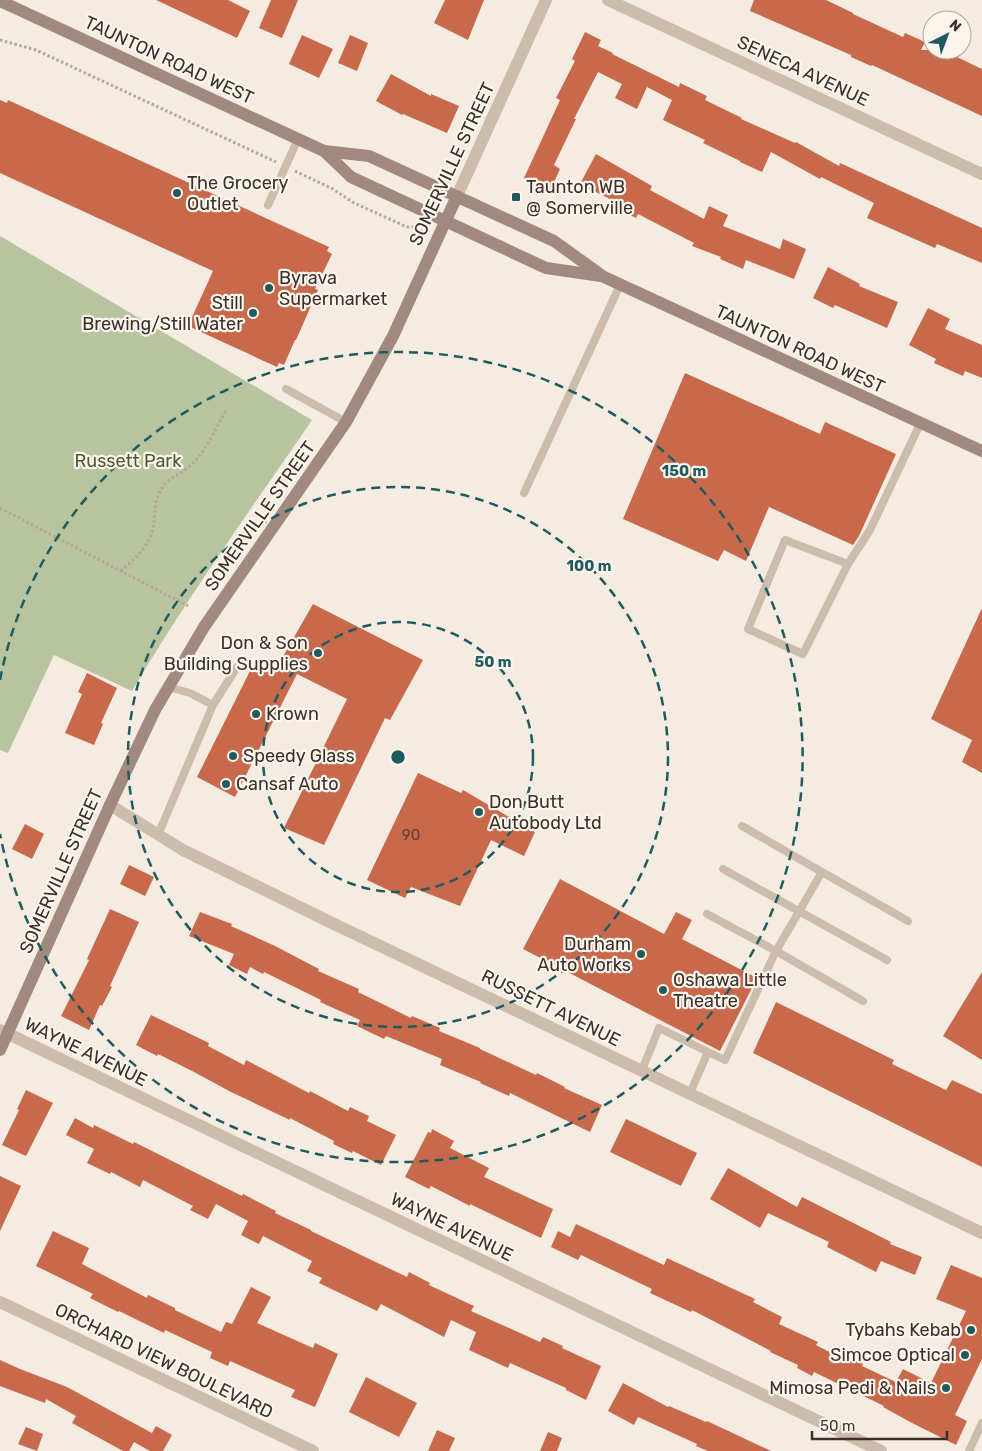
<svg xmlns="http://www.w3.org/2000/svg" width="982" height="1451" viewBox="0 0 982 1451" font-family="Rubik,sans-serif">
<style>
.green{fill:#b8c4a0}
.building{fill:#c8694b}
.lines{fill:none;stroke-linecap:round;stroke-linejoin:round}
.path{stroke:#b9a596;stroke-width:3;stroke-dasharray:2.5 2.5;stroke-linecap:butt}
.lane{stroke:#cdbbac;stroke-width:8}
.street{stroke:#cdbbac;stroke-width:12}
.secondary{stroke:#a18a7d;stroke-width:12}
.ring{fill:none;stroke:#1f5a5e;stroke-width:2.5;stroke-dasharray:9 6}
.poi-dot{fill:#1f5a5e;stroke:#fbf5ee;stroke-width:2}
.labels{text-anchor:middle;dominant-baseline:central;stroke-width:4.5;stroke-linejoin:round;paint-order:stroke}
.number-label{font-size:15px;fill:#5e3e33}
.street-label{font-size:18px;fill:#3b302b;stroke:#fbf5ee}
.poi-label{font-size:18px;fill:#3b302b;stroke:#fbf5ee;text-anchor:start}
.park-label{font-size:18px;fill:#4a5a2e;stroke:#fbf5ee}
.centre{fill:#1f5a5e;stroke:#fbf5ee;stroke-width:2.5}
.ring-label{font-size:15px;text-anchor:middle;font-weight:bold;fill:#1f5a5e;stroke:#fbf5ee;stroke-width:4.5;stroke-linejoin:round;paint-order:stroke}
</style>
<rect width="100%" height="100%" fill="#f4ebe1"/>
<!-- green -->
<path class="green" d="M0,236l312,184c-61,89 -125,178 -180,271l-78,-36 -46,98 -8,-3z"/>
<!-- building -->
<g class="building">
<path d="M156,0h72l22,11 -13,27z"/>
<path d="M271,0h27l-16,38 -23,-10z"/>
<path d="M445,0h39l-16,40 -34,-17z"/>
<path d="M754,0h72l27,13v1l50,23 2,-4 20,9 -4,8h22l15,6 -1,1 25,12v47l-110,-51 -1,1 -20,-9v-2l-101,-44z"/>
<path d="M585,32l16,8 -3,6 15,7 -1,1 67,33 1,-4 27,13 -2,4 37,18 -1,1 54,24 1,-1 43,24 1,-3 142,65v35l-45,-19 -2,4 -68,-30 7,-15 -53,-26 -1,2 -49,-27 -9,20 -22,-10v-1l-37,-18 2,-3 -42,-20 9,-20 -25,-13 -10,22 -22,-11 7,-14 -24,-12 -24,47h2l-22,46 6,4 -10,22 -26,-13 36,-78 -4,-2 19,-37 -3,-2z"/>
<path d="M302,35l31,14 -14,29 -30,-14z"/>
<path d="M350,35l18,8 -11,28 -19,-8z"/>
<path d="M391,74l40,22v-2l28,12 -12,27 -44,-19 -1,1 -26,-14z"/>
<path d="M0,100l7,3 1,-3 321,147 -2,4 5,3 -17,35 3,1 -22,50h-1l-11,25 -5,-2 -2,4 -89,-41 25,-55 -213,-98z"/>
<path d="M596,154l56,32 -2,4 54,29 5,-13 19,9 -5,11 57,23 3,-10 23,10 -12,30 -48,-19 -3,9 -23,-10 1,-2 -29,-11 2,-3 -56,-29 -2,4 -18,-9 2,-5 -40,-20z"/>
<path d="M828,267l32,17 -1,2 39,16 -11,26 -52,-23 -2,3 -20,-10z"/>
<path d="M928,308l22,11 -5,10 37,16v33l-17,-7 -2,5 -29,-13 2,-4 -27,-14z"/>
<path d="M685,373l135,61 5,-12 71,32 -37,82 -6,9 -84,-38 -23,54 -22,-11 -6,11 -95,-42z"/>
<path d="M313,604l110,56 -33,60 -5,-2 -61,127 -40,-17 63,-129 -50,-25 -62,123 -38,-20 56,-112 20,9z"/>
<path d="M982,608v165l-20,-11 10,-22 -41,-21z"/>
<path d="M87,673l30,15 -16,35 2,1 -9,21 -29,-12 17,-39 -4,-2z"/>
<path d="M418,773l43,20 2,-3 72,42 -11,24 -33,-16 -31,66 -49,-19 -6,11 -38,-18z"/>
<path d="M25,824l19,10 -12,25 -20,-10z"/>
<path d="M129,865l25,12 -9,19 -25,-12z"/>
<path d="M560,879l104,55 12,-22 16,8 -10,19 75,39 -37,73 -197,-102z"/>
<path d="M110,909l29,13 -29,64 2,1 -10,19 -2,-1 -11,25 -28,-14 28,-56 -2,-1z"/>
<path d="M200,912l32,12 -1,2 44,20 44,23 -1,2 41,18 -1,3 53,26 1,-2 28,12 -1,3 41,17v1l56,26 1,-2 28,14 -1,1 38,17 -12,27 -80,-39 -1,3 -29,-13 1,-1 -41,-17 2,-6 -56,-23 -2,3 -27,-13 3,-6 -40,-18 1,-2 -57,-28 -1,2 -13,-7 -3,7 -18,-9 5,-11 -45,-18z"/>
<path d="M982,972v88l-39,-24z"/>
<path d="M776,1002l118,58 -2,4 54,26 6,-10 30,14v73l-229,-114z"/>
<path d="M151,1015l58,28 -1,3 36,19 2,-5 63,33 1,-2 38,20 2,-4 19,9 -2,5 29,14 -15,30 -28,-14 -1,2 -19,-9 1,-3 -44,-23v2l-59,-28 -37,-20 -36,-18 -1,2 -21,-11z"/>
<path d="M26,1090l27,13 -27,53 -24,-11 17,-35 -2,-1z"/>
<path d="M75,1118l18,10 1,-3 39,19 1,-2 108,54 1,-2 33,17 -1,2 36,17v1l96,46 2,-5 21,11 -1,2 45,21 -3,5 69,31 3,-5 20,9 -1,2 39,18 -15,34 -20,-10v-2l-56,-25 -2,5 -39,-18 7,-18 -25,-12 -7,17 -63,-33 -4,7 -58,-28 3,-5 -15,-7 5,-10 -49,-25 -4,8 -18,-9 7,-14 -32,-17 -8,15 -18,-9 3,-4 -50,-26 -3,7 -29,-15 -1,2 -23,-11 7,-14 -28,-14z"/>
<path d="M626,1119l71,34 -16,33 -71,-34z"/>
<path d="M432,1129l22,12 -4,7 39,20 -5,9 69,32 -12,29 -71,-34v2l-39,-20 -2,3 -24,-12 23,-45 3,1z"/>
<path d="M728,1168l69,39 5,-10 89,45 -1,2 32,13 -7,18 -34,-14 -5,11 -49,-25 2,-5 -61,-29 -8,15 -50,-29z"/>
<path d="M0,1176l21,10 -21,45z"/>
<path d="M576,1224l88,41 3,-7 88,41 -2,3 29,15 -3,7 39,18 -2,3 25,13 2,-5 20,11 -1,2 34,16 7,-13 28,14 35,-72 -30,-12 15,-34 31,13v81l-27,56 12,6 -11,24 -44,-22 -29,-16 1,-1 -70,-34 -2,4 -15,-8 1,-3 -28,-13 1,-1 -79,-41 -1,2 -41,-19 2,-4 -71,-34 -3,5 -27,-13 7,-16 12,6z"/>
<path d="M53,1231l36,17 -7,16 65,34 1,-3 27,13v2l46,22 5,-10 6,2 19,-37 20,10 -14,26 56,25 2,-5 23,11 -23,53 -24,-10 4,-7 -65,-29 -2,5 -18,-8 2,-6 -47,-22 -1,3 -45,-22 -1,1 -28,-14 3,-4 -57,-28z"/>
<path d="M0,1360l20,9 47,18 85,46 4,-7 16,9 -9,16h-13l-16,-9 -5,9h-6l-51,-28 4,-7 -30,-17 -1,4 -45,-17z"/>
<path d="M366,1377l51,26 -18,34 -50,-25z"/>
<path d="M623,1383l45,24 1,-1 37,16 1,-1 64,30h-63l-12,-5 1,-2 -59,-27 -4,8 -26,-14z"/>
<path d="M26,1427l17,7 -6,17 -19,-7z"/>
<path d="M437,1430l18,8 -6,13h-21z"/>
<path d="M548,1432l14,6 -5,13h-17z"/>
</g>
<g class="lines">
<!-- path -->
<g class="path">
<path d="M0,40l36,10 240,112"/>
<path d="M295,171l38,18 21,14 53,24h7l10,5"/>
<path d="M0,508l188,98"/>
<path d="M121,571c13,-12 29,-25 32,-43 3,-15 0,-26 9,-40 7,-11 21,-15 30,-24 14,-13 25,-39 35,-55"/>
</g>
<!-- lane -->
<g class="lane">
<path d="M268,205l30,-66"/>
<path d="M286,389l60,33"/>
<path d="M524,493l96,-208"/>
<path d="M848,564l-63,-24 -37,89 55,25 45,-90 22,-34 50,-106"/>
<path d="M213,705l24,-38"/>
<path d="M742,826l80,46"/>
<path d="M158,835l55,-130 -23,-12 -22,-6"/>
<path d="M723,869l164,91"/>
<path d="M707,914l69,37 46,-79 86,49"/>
<path d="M708,1052l17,8 51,-109 87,50"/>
<path d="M642,1070l17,-42 49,24 -18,41"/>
<path d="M969,1451l13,-28"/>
</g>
<!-- street -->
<g class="street">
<path d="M608,0l374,174"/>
<path d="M457,196l89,-196"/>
<path d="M110,805l73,45 149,73 650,310"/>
<path d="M0,1030l881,421"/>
<path d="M0,1302l313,149"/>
</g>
<!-- secondary -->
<g class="secondary">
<path d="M0,1l324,150 45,5 185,85 50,36 378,174"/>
<path d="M324,151l27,26 195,91 55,8"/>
<path d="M0,1050l110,-245 45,-95 49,-83 142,-205 47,-86 64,-140"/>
</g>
</g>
<!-- distance rings -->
<g class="ring">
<circle cx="398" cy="757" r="135"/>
<circle cx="398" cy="757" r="270"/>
<path d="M0 680A405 405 0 1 1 0 834"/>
</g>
<!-- markers -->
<g class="poi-dot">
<circle cx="177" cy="193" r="5"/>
<rect x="511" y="192" width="10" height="10" rx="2.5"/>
<circle cx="269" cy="288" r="5"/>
<circle cx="253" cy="313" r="5"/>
<circle cx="318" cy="653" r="5"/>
<circle cx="256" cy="714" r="5"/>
<circle cx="233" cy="756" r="5"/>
<circle cx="226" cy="784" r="5"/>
<circle cx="479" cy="812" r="5"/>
<circle cx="641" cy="954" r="5"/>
<circle cx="663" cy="990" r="5"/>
<circle cx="971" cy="1330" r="5"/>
<circle cx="965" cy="1355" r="5"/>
<circle cx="946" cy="1388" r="5"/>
</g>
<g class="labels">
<!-- number labels -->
<g class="number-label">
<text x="411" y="835">90</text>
</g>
<!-- street labels -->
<g class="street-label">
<text transform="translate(169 60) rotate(25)">TAUNTON ROAD WEST</text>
<text transform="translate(803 71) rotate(25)">SENECA AVENUE</text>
<text transform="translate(452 164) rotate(-65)">SOMERVILLE STREET</text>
<text transform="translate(800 349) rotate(25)">TAUNTON ROAD WEST</text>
<text transform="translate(260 516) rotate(-55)">SOMERVILLE STREET</text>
<text transform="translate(61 871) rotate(-66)">SOMERVILLE STREET</text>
<text transform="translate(551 1008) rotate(26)">RUSSETT AVENUE</text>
<text transform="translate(86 1052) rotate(26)">WAYNE AVENUE</text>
<text transform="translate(452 1227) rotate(26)">WAYNE AVENUE</text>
<text transform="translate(164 1361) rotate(26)">ORCHARD VIEW BOULEVARD</text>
</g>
<!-- poi labels -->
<g class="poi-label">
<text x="187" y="183">The Grocery<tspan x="187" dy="21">Outlet</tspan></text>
<text x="526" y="187">Taunton WB<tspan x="526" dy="21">@ Somerville</tspan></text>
<text x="279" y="278">Byrava<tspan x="279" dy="21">Supermarket</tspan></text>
<text x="243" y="303" text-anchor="end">Still<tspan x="243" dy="21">Brewing/Still Water</tspan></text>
<text x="308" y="643" text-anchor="end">Don &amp; Son<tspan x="308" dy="21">Building Supplies</tspan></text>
<text x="266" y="714">Krown</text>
<text x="243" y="756">Speedy Glass</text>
<text x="236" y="784">Cansaf Auto</text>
<text x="489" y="802">Don Butt<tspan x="489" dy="21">Autobody Ltd</tspan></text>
<text x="631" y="944" text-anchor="end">Durham<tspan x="631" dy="21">Auto Works</tspan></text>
<text x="673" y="980">Oshawa Little<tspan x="673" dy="21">Theatre</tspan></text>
<text x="961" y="1330" text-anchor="end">Tybahs Kebab</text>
<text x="955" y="1355" text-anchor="end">Simcoe Optical</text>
<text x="936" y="1388" text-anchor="end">Mimosa Pedi &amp; Nails</text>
</g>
<!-- park labels -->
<g class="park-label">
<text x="128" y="461">Russett Park</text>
</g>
</g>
<circle cx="398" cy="757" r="8" class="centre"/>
<g class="ring-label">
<text x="684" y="476">150 m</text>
<text x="589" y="571">100 m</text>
<text x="493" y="667">50 m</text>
</g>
<!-- north arrow -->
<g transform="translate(947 35) rotate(42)"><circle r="24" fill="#fbf5ee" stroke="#aea6a0"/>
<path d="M0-4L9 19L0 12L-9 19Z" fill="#1f5a5e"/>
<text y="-8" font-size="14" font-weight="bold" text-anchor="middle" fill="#3b302b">N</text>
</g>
<!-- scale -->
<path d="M812 1431v8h135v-8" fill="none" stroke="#3b302b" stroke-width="2.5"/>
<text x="820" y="1431" font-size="15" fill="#3b302b" stroke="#fbf5ee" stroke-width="4" paint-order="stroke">50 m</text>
</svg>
